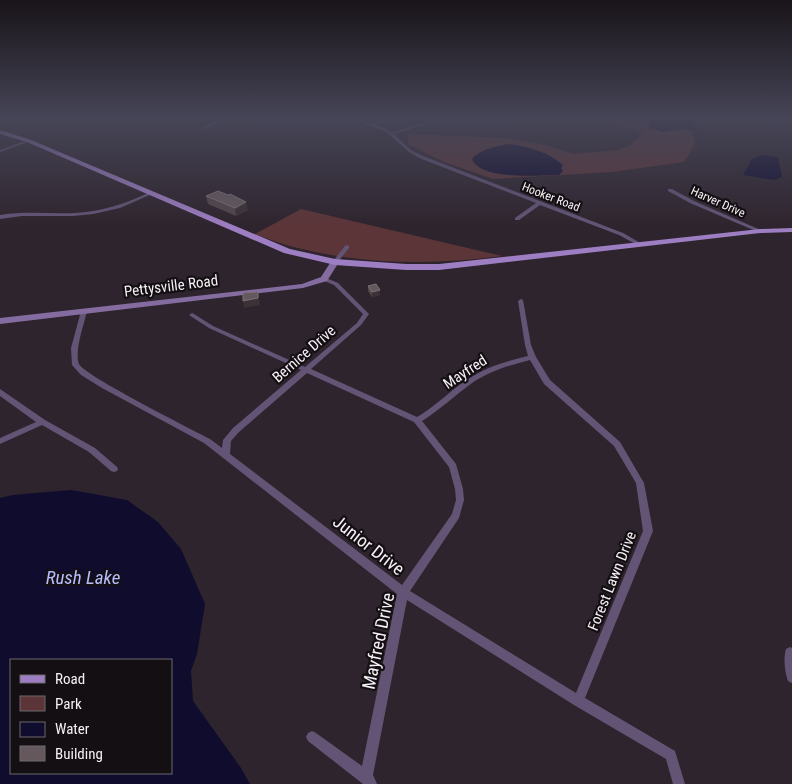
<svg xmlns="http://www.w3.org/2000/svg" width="792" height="784" viewBox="0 0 792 784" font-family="'Roboto Condensed',sans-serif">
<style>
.green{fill:#5c3538}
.water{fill:#0f0c2e;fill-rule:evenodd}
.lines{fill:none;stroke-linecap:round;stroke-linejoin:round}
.minor{fill:#635476;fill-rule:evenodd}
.secondary{fill:#846ca1;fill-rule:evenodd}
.primary{fill:#9e7ec3;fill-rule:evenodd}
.wall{fill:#52464b}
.shaded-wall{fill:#3c3137}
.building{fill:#64585d;stroke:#7b7075}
.labels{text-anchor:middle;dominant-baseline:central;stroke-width:4.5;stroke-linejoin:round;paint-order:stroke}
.far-street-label{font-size:12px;fill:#f7f0f6;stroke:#130f13}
.street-label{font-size:15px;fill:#f7f0f6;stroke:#130f13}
.near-street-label{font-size:18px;fill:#f7f0f6;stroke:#130f13}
.near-water-label{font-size:19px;font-style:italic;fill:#b7bbff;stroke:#130f13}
</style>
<rect width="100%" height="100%" fill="#2e242d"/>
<!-- green -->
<g class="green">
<path d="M615,119l28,4 24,-1 25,10 3,12 -11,18 -72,10 -119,7 -49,-17 -36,-18v-10l99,4 39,7 27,9 46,-4 12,-5 11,-11 -11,-6 -18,-4z"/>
<path d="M301,209l201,47c-68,9 -137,9 -204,-8 -15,-3 -29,-9 -43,-14z"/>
</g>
<!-- water -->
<g class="water">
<path d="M658,117h36l-1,8 6,5 -20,-1 -16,3 -15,-5 5,-9z"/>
<path d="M509,144c18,2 40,8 54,21l-2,3 2,3 -4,4c-20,0 -78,6 -87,-16 8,-10 25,-13 37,-15z"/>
<path d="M761,155l17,2 4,20 -8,3 -31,-5 9,-16z"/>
<path d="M71,490l56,10 31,22 23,27 24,55 -8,50 -6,17 2,30 48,67 9,16h-250v-286l13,-3zM11,660h160v113h-160z"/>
</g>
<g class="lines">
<!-- minor -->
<g class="minor">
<path d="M226,117h5l-27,12 -3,-1z"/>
<path d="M345,117h5l22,7 17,-7h5l-18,8 11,4 4,4 52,-16h5l-54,17 17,16 12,6 200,77 21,12 -5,1 -20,-11 -79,-30 -21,15h-4v-2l21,-15 -117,-45 -10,-6 -24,-21z"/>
<path d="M469,117h19l-2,1h-15z"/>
<path d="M28,140l3,1 -31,11v-2z"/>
<path d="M668,189h4l22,12 69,30 -5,1 -68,-29 -22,-12z"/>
<path d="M148,193l4,1 -32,14 -27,6 -20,2h-51l-22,3v-4c25,-4 49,-1 74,-2 26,-1 50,-9 74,-20z"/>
<path d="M347,245l2,1v2l-12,15h-4v-2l12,-15z"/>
<path d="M324,277l14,6 31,31 -8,11 -50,44 106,48c18,-10 32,-26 50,-37 18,-13 40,-19 61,-24l-3,-11 -7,-44 3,-2 2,1 8,45 5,12 14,23 70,62 24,41 9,48 -68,167 90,53 10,33h-12l-7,-25 -92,-54 -167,-105 -34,175 4,9h-14l-55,-43 -2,-4 2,-4 4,-2 4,2 46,33 35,-172 -193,-151 -102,-55 -21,-13 -9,-10 -1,-17 10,-37 3,-2 2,1 1,1c-3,14 -13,40 -8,53 6,12 112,65 131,75l12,9 1,-8 10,-12 68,-58 -92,-42 -20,-13 3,-2 2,1 19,12 92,41 52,-44 6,-9 -29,-29 -12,-5v-2zM530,360l14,24 70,62 22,37 7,48 -67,162 -166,-102 49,-73 5,-18 -1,-11 -7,-25 -34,-43c18,-11 33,-26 50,-38 18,-12 38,-18 58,-23zM307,373l107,49 35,45 6,22 1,11 -4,14 -50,71 -172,-131 1,-13 8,-9z"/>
<path d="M0,389l45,31 50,28 22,19 1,2 -1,2 -3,1 -3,-1 -22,-19 -47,-27 -42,19v-6l36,-16 -36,-26z"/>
<path d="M790,647l2,1v35l-4,-2c-3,-8 -5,-23 -2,-32z"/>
</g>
<!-- secondary -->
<path class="secondary" d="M332,260h3l4,2 -12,19 -24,7 -303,36v-6l302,-34 19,-7z"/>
<!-- primary -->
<path class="primary" d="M0,130l31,10 259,109 45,10 71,5h33l321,-35 32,-1v4l-32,1 -321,37h-33l-71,-5 -51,-12 -257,-111 -27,-8z"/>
</g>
<!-- wall -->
<g class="wall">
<path d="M206,196l42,14 -12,6 -28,-12z"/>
<path d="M368,286l12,9 -8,2 -4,-6z"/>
</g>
<!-- shaded-wall -->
<g class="shaded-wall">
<path d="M246,202l2,8 -12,6 -1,-8z"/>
<path d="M380,290v5l-8,2v-5z"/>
<path d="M258,292l2,13 -16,3 -1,-7z"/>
</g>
<!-- building -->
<g class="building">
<path d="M218,191l10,4 2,-1 16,8 -11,6 -29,-12z"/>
<path d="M376,284l4,6 -8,2 -4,-6z"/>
<path d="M258,292v6l-15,3v-8z"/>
</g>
<!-- sky -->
<linearGradient id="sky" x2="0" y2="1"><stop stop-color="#191419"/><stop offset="0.52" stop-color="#464557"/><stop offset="1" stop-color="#464557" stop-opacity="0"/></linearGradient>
<rect width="792" height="227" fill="url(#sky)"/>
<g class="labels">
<!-- far-street labels -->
<g class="far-street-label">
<text transform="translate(551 197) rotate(21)">Hooker Road</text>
<text transform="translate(718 202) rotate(24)">Harver Drive</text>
</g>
<!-- street labels -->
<g class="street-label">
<text transform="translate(171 286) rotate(-7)">Pettysville Road</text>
<text transform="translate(304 354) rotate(-41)">Bernice Drive</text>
<text transform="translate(465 372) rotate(-33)">Mayfred</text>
<text transform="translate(612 581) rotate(-68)">Forest Lawn Drive</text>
</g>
<!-- near-street labels -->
<g class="near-street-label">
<text transform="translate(369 545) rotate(38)">Junior Drive</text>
<text transform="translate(378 641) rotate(-78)">Mayfred Drive</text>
</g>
<!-- near-water labels -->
<g class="near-water-label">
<text x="83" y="577">Rush Lake</text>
</g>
</g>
<!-- legend -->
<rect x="10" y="659" width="162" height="115" fill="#130f13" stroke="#6e696e"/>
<rect x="20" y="675" width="25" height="8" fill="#9e7ec3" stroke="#6e696e"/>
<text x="55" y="684" font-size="15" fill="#f7f0f6">Road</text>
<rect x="20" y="696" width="25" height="15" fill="#5c3538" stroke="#6e696e"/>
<text x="55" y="709" font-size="15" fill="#f7f0f6">Park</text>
<rect x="20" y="722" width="25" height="15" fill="#0f0c2e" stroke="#6e696e"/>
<text x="55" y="734" font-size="15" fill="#f7f0f6">Water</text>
<rect x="20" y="746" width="25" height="15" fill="#64585d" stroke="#6e696e"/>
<text x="55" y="759" font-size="15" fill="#f7f0f6">Building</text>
</svg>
